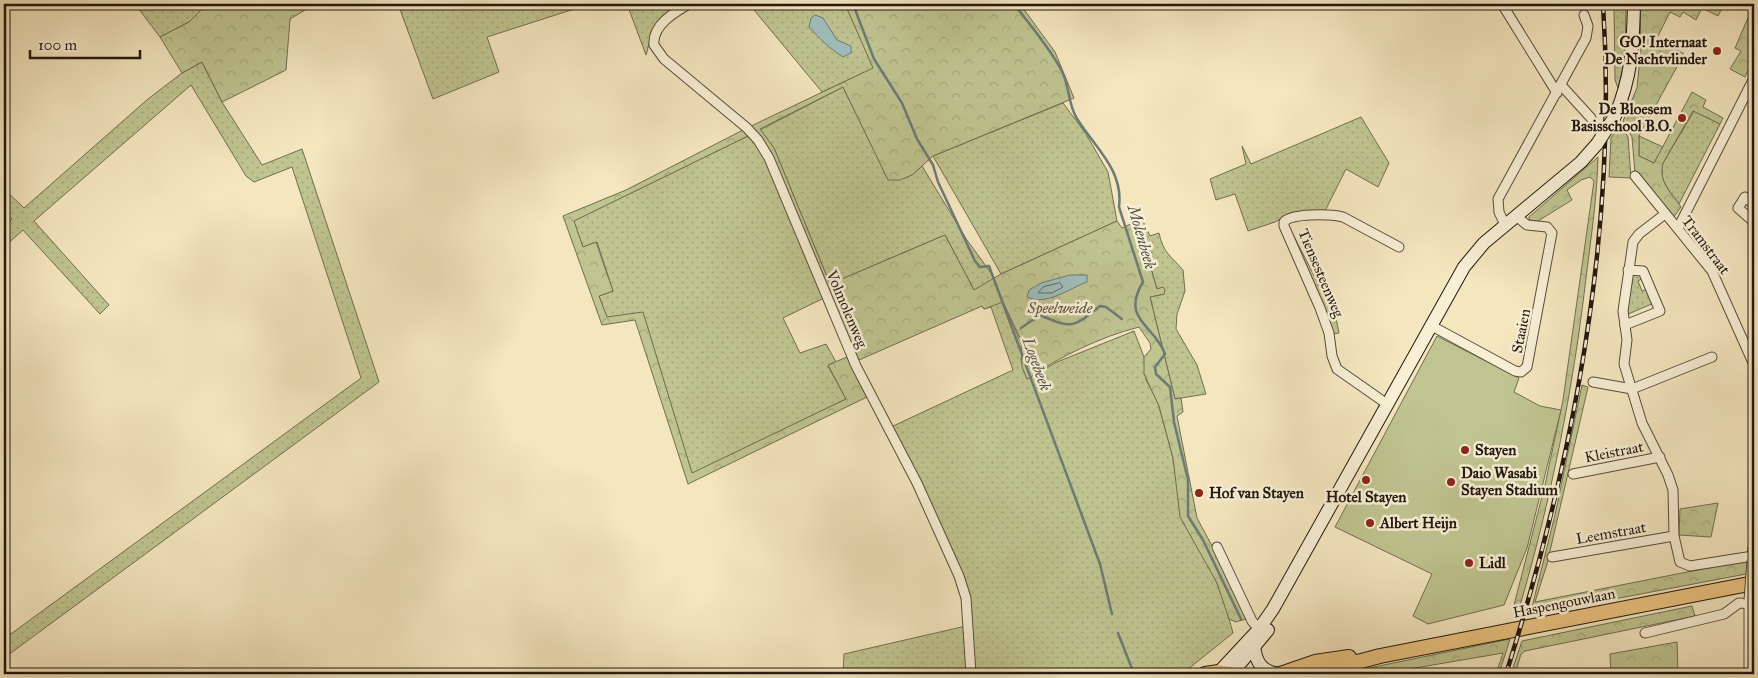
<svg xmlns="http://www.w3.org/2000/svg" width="1758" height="678" viewBox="0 0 1758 678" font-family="'IM FELL Great Primer',serif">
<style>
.grass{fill:url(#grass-dots);stroke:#706e50}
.forest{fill:url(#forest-crowns);stroke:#706e50}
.garden{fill:#bfc490;stroke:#706e50}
.water{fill:#9fbdba;stroke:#6d7b76}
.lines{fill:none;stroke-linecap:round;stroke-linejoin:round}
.shore{stroke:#606a64;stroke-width:1}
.stream{stroke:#6d7b76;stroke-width:2.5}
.minor-casing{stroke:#564c3b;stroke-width:11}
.tertiary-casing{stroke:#564c3b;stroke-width:13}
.secondary-casing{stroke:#22180f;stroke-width:14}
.primary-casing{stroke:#22180f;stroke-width:16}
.minor{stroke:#f8efd5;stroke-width:9}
.tertiary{stroke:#f8efd5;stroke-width:11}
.secondary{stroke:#f8efd5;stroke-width:12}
.primary{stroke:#eac380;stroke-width:14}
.rail-casing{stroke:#22180f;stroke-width:4.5}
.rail{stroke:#f8efd5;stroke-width:2.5;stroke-dasharray:8;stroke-linecap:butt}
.tertiary-bridge-casing{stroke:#564c3b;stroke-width:13;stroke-linecap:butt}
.secondary-bridge-casing{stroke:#22180f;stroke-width:14;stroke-linecap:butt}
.tertiary-bridge{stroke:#f8efd5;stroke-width:11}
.secondary-bridge{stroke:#f8efd5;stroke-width:12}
.poi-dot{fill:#8f2418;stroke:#f8efd5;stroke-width:2}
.labels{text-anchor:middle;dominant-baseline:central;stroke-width:5;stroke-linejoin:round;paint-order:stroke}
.poi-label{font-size:15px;font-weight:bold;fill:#22180f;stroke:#f8efd5;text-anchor:start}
.street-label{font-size:15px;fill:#22180f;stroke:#f8efd5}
.park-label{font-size:15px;font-style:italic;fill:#59543c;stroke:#f8efd5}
.water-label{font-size:16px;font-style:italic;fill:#4e524b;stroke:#f8efd5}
</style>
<defs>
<pattern id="grass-dots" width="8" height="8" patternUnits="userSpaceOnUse" patternTransform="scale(1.25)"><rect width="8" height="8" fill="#bfc490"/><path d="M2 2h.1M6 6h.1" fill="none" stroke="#a4a87b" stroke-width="1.8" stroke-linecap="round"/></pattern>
<pattern id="forest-crowns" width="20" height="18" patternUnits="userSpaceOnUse" patternTransform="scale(1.25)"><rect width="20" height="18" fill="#bfc490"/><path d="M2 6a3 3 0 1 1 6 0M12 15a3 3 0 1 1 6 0" fill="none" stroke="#a4a87b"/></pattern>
</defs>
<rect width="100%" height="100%" fill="#f4e6bf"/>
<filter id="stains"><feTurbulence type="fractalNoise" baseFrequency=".004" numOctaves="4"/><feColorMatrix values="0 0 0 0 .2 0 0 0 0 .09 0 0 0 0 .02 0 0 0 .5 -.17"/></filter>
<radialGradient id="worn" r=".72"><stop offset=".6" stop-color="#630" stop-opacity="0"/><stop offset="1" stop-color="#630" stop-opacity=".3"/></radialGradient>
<!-- grass -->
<g class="grass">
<path d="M135,4h72l-18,18 -29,15z"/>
<path d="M398,4h192l-103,33 12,35 -66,27z"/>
<path d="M627,4l52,1 -27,28 -6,22z"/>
<path d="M749,4h96l29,64 -52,24z"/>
<path d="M1614,4h12l-1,57 -7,27 -3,-8z"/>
<path d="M202,62l20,40 40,63 40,-16 77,233 -375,276v-19l357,-261 -69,-211 -38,15 -8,-6 -55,-91 -157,136 75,84 -9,9 -77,-84 -19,17v-20l8,-8 -8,-9v-21l20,19 124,-109 34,-26z"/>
<path d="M843,87l45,92 24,-4 10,-9 45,74 32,44 4,18 20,46 -2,12 6,19 30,-17 77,-31 10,26 2,23 11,20 6,21 10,37 10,65c24,26 41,76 50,110l-51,41h-209l-3,-74 -79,-173 122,-57 -22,-63 -7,2 -39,-74 -115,49 -56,-136 -14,-18z"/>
<path d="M1063,103l23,31 22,38 9,49 -116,53 -68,-118z"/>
<path d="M1694,111l26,13 -41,80c-10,-14 -21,-24 -16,-41z"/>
<path d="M1361,117l28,46 -11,24 -32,-18 -21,42 -35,3 -15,8 -27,9 -13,-37 -19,6 -6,-21 36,-15 -4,-18 9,18z"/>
<path d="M1620,123l8,14 3,41 -22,-1 2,-39z"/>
<path d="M750,135l12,13 62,150 -41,20 17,35 26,-9 10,18 -8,4 18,33 -154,75 -49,-161 -36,5 -8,-22 14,-5 -16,-49 -14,5 -10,-26z"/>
<path d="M1639,136l24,11 -9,16 -15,-7z"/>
<path d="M1142,219l8,17 9,-3c4,20 12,23 24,37l2,21 -8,23 -1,15 21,36 9,29 -31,5 -25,-102 14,-3 -7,-5 -20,-68z"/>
<path d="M1633,272l8,1 2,5 -5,3 4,10 5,-2 7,14 -28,12 3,-38z"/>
<path d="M966,626l3,48h-126l1,-20z"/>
</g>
<!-- forest -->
<g class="forest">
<path d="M207,4h108l-25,15 -4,51 -64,32 -20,-40 -20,11 -22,-36 29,-15z"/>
<path d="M845,4h175l35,48 19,46 -141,58 -21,19 -12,5h-12l-45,-93 -83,42 14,19 56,136 115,-49 29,55 27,-16 116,-53 5,7 15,-7 20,68 6,-2 2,3 -1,4 -14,3 25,102 6,-1 2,14 -6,4 20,102 32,59 17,42 -10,3 -7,-3 -12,-36 -37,-66 -7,-59 -14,-52 -15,-32v-17l7,-8 -1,-6 -11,-16c-39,10 -80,30 -112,52l-5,-12 -1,-27 -18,-38 -19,7 -2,-3 -123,54 -34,-73 -50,-126 -26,-34 124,-59z"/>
<path d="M1640,4h84l-6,12 -16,-8 -6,12 -13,-8 -3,5 -10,-5 -13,26 27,16 -45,82v20l15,7 38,-71 14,8 -3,7 20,11 -3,6 -27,-13 -30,52c-5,19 8,29 18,44l-8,11 -38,-45 -3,-36 -9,-16 14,-33 4,-40z"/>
<path d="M1754,4v54l-9,19 -15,-8 11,-18 -6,-3z"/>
<path d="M743,130l7,5 -176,86 9,26 13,-5 17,49 -14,5 8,21 36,-5 49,161 154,-74 -18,-34 19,-8 20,40 -179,87 -53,-164 -33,5 -39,-109 63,-26z"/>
<path d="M1598,157c-1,41 -7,81 -12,121 -13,112 -35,222 -67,331l-5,-4 31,-120 18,-85 31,-219 -4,-4 -9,3 -14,10 5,10 -34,21 -9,-1v-3z"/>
<path d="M1284,217l52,101 3,15 -6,1 -10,-25 -44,-89z"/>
<path d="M1582,385l6,2 -41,177 -12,38 213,-42 -2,14 -216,41 25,-100z"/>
<path d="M1718,503l-7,34 -32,-2 1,-26z"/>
<path d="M1692,606l3,10 -170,35 -4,3 -6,20h-4l11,-33z"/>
<path d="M1510,639l-11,35h-3l7,-21 -123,21h-40z"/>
<path d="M1677,642l1,32h-67l-1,-20z"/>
</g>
<!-- garden -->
<path class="garden" d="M1437,336l82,42 -5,14 26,14 21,4 -34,138 -23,57 -76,19 -15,-8 19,-42 -97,-47z"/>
<!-- water -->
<g class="water">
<path d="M815,15l8,3 14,22 14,6v7l-8,4c-13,-8 -24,-19 -34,-30l2,-9z"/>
<path d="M1070,275h17v7c-19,7 -40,24 -60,15l2,-7 12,-7z"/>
</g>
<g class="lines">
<!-- shore -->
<path class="shore" d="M1060,283l3,4 -11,6h-14l5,-6z"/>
<!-- stream -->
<g class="stream">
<path d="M853,4l21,55 28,44 15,36 16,26 5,17 37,79 5,6 9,-1 111,298 12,50"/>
<path d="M1014,4c13,17 43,53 50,72 5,13 5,29 12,41 17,29 48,52 43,90l24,75c-23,38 12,43 22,72l-10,13 1,7 14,13 4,35 14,58v36l15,24 38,79"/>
<path d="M1021,328l19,-13c32,14 33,13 60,-9l6,1 16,12"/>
<path d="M1118,633l16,41"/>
</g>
<defs>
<g id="minor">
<path d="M689,4c-14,8 -37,21 -35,41l10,14 83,69 11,12 11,18 87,208 61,117 42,93 7,22 5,76"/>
<path d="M1502,4l55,89"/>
<path d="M1561,85l30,33"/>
<path d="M1635,176l77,95 42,94"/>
<path d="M1754,205l-9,-8 -7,11 16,14"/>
<path d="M1665,214l-26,20 -6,8 -10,69 4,29 -3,24 18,59 26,52 5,15 1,46 6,26 10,4 63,-10"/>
<path d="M1505,225l-6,-13 -1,-13 88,-161 2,-12 -4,-11"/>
<path d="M1678,228l76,-150"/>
<path d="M1430,325l85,46 6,1 6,-5 25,-134 -5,-6 -20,-2 -11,-9"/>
<path d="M1625,325l35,-14 -17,-40 -15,-1"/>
<path d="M1593,382l39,7 80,-32"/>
<path d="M1387,404l-50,-35 -5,-13 -3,-23 -9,-25 -36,-82v-4c7,-9 47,-8 59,-5l56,30"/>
<path d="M1573,474l87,-17"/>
<path d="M1217,547l35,74 10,12"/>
<path d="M1552,557l122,-21"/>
<path d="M1645,633l79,-19 15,-11 15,1"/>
</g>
<g id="tertiary">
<path d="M1753,561l1,-13"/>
<path d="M1750,674v-74"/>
</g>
<g id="secondary">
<path d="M1615,116c17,-40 18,-70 19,-112"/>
<path d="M1254,646c2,18 9,27 28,28"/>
<path d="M1219,672l40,-43 14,-20 191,-342 20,-24 97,-81 16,-18"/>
<path d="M1236,674l2,-8 30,-36"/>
</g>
<g id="primary">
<path d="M1205,674l14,-2 10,2"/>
<path d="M1280,674l35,-12 34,-5"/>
<path d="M1312,674l68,-18 374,-73"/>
</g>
</defs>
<!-- minor casing -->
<use href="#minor" class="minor-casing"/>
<!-- tertiary casing -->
<use href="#tertiary" class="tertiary-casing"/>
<!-- secondary casing -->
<use href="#secondary" class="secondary-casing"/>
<!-- primary casing -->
<use href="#primary" class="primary-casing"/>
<!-- minor -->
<use href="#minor" class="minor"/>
<!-- tertiary -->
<use href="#tertiary" class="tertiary"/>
<!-- secondary -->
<use href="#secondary" class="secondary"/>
<!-- primary -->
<use href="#primary" class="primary"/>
<defs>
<path id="rail" d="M1506,674c68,-215 112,-444 97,-670"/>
</defs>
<!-- rail casing -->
<use href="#rail" class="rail-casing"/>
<!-- rail -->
<use href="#rail" class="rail"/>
<defs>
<path id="tertiary-bridge" d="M1750,600l3,-39"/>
<path id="secondary-bridge" d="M1597,144l18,-28"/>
</defs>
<!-- tertiary-bridge casing -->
<use href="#tertiary-bridge" class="tertiary-bridge-casing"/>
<!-- secondary-bridge casing -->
<use href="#secondary-bridge" class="secondary-bridge-casing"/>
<!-- tertiary-bridge -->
<use href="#tertiary-bridge" class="tertiary-bridge"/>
<!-- secondary-bridge -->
<use href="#secondary-bridge" class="secondary-bridge"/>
</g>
<!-- markers -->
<g class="poi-dot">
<circle cx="1717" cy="51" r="5"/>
<circle cx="1682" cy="118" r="5"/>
<circle cx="1465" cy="450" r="5"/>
<circle cx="1366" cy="480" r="5"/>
<circle cx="1451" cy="482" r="5"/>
<circle cx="1199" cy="493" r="5"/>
<circle cx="1370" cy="523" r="5"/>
<circle cx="1469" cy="563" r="5"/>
</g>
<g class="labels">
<!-- poi labels -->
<g class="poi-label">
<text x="1707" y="42" text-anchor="end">GO! Internaat<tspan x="1707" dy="17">De Nachtvlinder</tspan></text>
<text x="1672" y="109" text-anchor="end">De Bloesem<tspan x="1672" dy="17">Basisschool B.O.</tspan></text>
<text x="1475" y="450">Stayen</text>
<text x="1461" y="473">Daio Wasabi<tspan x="1461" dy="17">Stayen Stadium</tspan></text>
<text x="1209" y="493">Hof van Stayen</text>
<text x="1366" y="497" text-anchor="middle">Hotel Stayen</text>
<text x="1380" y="523">Albert Heijn</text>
<text x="1479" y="563">Lidl</text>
</g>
<!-- street labels -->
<g class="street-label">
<text transform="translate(1706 245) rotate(53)">Tramstraat</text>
<text transform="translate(1321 273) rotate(67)">Tiensesteenweg</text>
<text transform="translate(847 309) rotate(67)">Volmolenweg</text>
<text transform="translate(1521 331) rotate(-79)">Staaien</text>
<text transform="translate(1614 452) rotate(-11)">Kleistraat</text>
<text transform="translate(1611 533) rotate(-10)">Leemstraat</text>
<text transform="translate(1564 603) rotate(-11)">Haspengouwlaan</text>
</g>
<!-- park labels -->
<g class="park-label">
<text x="1060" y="308">Speelweide</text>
</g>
<!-- water labels -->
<g class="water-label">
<text transform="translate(1142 237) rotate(74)">Molenbeek</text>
<text transform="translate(1037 364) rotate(70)">Logebeek</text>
</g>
</g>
<!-- margin -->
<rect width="1758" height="678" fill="none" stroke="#f4e6bf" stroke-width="20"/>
<rect x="5" y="5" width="1748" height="668" fill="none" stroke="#22180f" stroke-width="2.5"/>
<rect x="10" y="10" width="1738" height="658" fill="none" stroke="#22180f"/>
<!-- scale -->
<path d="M30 50v8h110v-8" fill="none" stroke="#22180f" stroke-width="2.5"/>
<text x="38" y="50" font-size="15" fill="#22180f" stroke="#f8efd5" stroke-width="4" paint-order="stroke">100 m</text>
<rect width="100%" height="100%" filter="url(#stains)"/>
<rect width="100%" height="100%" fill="url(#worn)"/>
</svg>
